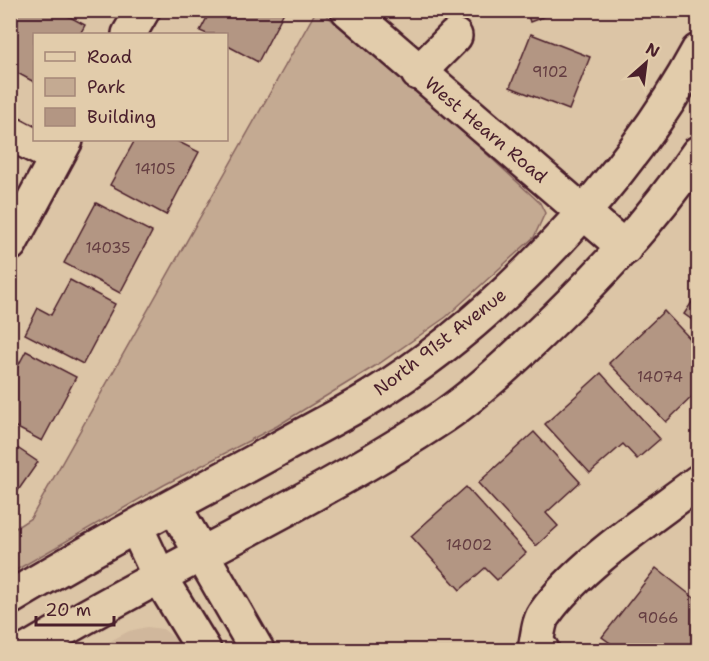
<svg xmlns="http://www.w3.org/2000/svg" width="709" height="661" viewBox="0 0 709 661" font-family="'Shantell Sans',sans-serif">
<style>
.built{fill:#d0b79c}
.green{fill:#c4aa92;stroke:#87645e;stroke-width:1.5}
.building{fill:#b39683;stroke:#4a1f2b;stroke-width:1.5}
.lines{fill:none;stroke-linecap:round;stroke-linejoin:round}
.minor-casing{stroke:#4a1f2b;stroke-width:38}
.major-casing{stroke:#4a1f2b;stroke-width:38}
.minor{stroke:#e2ccab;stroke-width:33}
.major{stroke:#e2ccab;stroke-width:33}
.labels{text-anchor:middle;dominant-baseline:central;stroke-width:4.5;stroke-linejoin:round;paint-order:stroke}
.number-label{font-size:15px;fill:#643d41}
.street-label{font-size:18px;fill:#4a1f2b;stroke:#e2ccab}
</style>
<rect width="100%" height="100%" fill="#dcc5a6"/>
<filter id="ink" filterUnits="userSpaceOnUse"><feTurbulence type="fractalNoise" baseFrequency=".0167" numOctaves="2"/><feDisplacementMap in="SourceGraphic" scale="12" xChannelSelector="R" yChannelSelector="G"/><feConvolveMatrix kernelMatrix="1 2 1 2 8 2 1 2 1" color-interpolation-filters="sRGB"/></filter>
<g filter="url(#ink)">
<!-- built -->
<path class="built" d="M147,627l16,2 10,8 11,13h-90l35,-19z"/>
<!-- green -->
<path class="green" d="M316,11h5l131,111 88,81 5,10 -11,24 -88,80 -66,46 -103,63 -113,59 -153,88v-42l20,-13z"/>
<!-- building -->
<g class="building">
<path d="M18,10h39l28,15 -5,9h-46v48l-24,-13v-44z"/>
<path d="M211,10h74l-27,52 -32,-17v-11h-19l-7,-3z"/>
<path d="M526,10h35l-31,12z"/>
<path d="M531,34l59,23 -21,53 -59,-23z"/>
<path d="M135,140h40l24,12 -33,63 -56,-30z"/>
<path d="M96,203l56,29 -32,61 -56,-30z"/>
<path d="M70,280l45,24 -32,60 -58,-30 13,-26 13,7z"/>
<path d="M698,293v31l-14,-10z"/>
<path d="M664,311l34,36v44l-32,31 -57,-59z"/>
<path d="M26,351l50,26 -34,64 -32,-17v-43z"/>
<path d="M601,373l59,66 -23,20 -14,-15 -33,29 -45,-49z"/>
<path d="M534,432l46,50 -34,31 12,13 -22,20 -58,-63z"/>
<path d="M10,443l28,19 -28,40z"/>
<path d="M466,487l60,66 -29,27 -12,-12 -25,22 -49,-54z"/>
<path d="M656,568l42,33v34l-11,15h-67l-18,-13z"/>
</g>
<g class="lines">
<defs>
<g id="minor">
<path d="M348,10l277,238"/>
<path d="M129,34l14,-24"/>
<path d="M418,73l37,-37"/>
<path d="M10,133l46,24"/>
<path d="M10,244l56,-104"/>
<path d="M174,506l83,144"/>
<path d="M136,527l24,51 44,72"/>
<path d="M542,650l-6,-6c2,-10 3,-24 9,-31 33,-47 107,-96 153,-131"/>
</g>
<g id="major">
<path d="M10,598c87,-53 177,-99 266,-148 31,-18 64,-34 95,-53 125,-77 258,-218 327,-346"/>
<path d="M28,650c136,-82 283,-146 416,-234 32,-22 61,-49 89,-76 61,-58 118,-118 165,-187"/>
</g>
</defs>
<!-- minor casing -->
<use href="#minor" class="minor-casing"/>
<!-- major casing -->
<use href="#major" class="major-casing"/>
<!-- minor -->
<use href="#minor" class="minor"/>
<!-- major -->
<use href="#major" class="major"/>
</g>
</g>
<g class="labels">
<!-- number labels -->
<g class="number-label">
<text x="550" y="72">9102</text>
<text x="155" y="169">14105</text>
<text x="108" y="248">14035</text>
<text x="660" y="377">14074</text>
<text x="469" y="545">14002</text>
<text x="658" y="618">9066</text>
</g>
<!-- street labels -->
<g class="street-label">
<text transform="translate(486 130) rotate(40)">West Hearn Road</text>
<text transform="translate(440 342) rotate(-38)">North 91st Avenue</text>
</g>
</g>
<!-- margin -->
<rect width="709" height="661" fill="none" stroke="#e2ccab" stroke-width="36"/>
<rect x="18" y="18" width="673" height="625" fill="none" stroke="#4a1f2b" stroke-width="2" filter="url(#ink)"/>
<!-- legend -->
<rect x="33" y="33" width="195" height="108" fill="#e2ccab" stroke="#a58778" stroke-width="1.5"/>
<rect x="45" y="52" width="30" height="9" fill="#e2ccab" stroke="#a58778" stroke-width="1.5"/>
<text x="87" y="63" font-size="18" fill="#4a1f2b">Road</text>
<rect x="45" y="78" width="30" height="18" fill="#c4aa92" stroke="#a58778" stroke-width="1.5"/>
<text x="87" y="93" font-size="18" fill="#4a1f2b">Park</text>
<rect x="45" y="108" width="30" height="18" fill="#b39683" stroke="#a58778" stroke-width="1.5"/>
<text x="87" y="123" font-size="18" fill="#4a1f2b">Building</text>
<!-- north arrow -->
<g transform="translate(646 63) rotate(28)" stroke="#e2ccab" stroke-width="4.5" paint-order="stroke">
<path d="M0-4.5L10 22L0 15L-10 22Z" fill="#4a1f2b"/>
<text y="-9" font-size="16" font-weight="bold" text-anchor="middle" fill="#4a1f2b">N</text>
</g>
<!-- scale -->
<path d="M36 616v9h78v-9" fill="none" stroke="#4a1f2b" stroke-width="3"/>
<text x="45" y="616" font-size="18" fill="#4a1f2b" stroke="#e2ccab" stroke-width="4.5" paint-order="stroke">20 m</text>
</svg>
